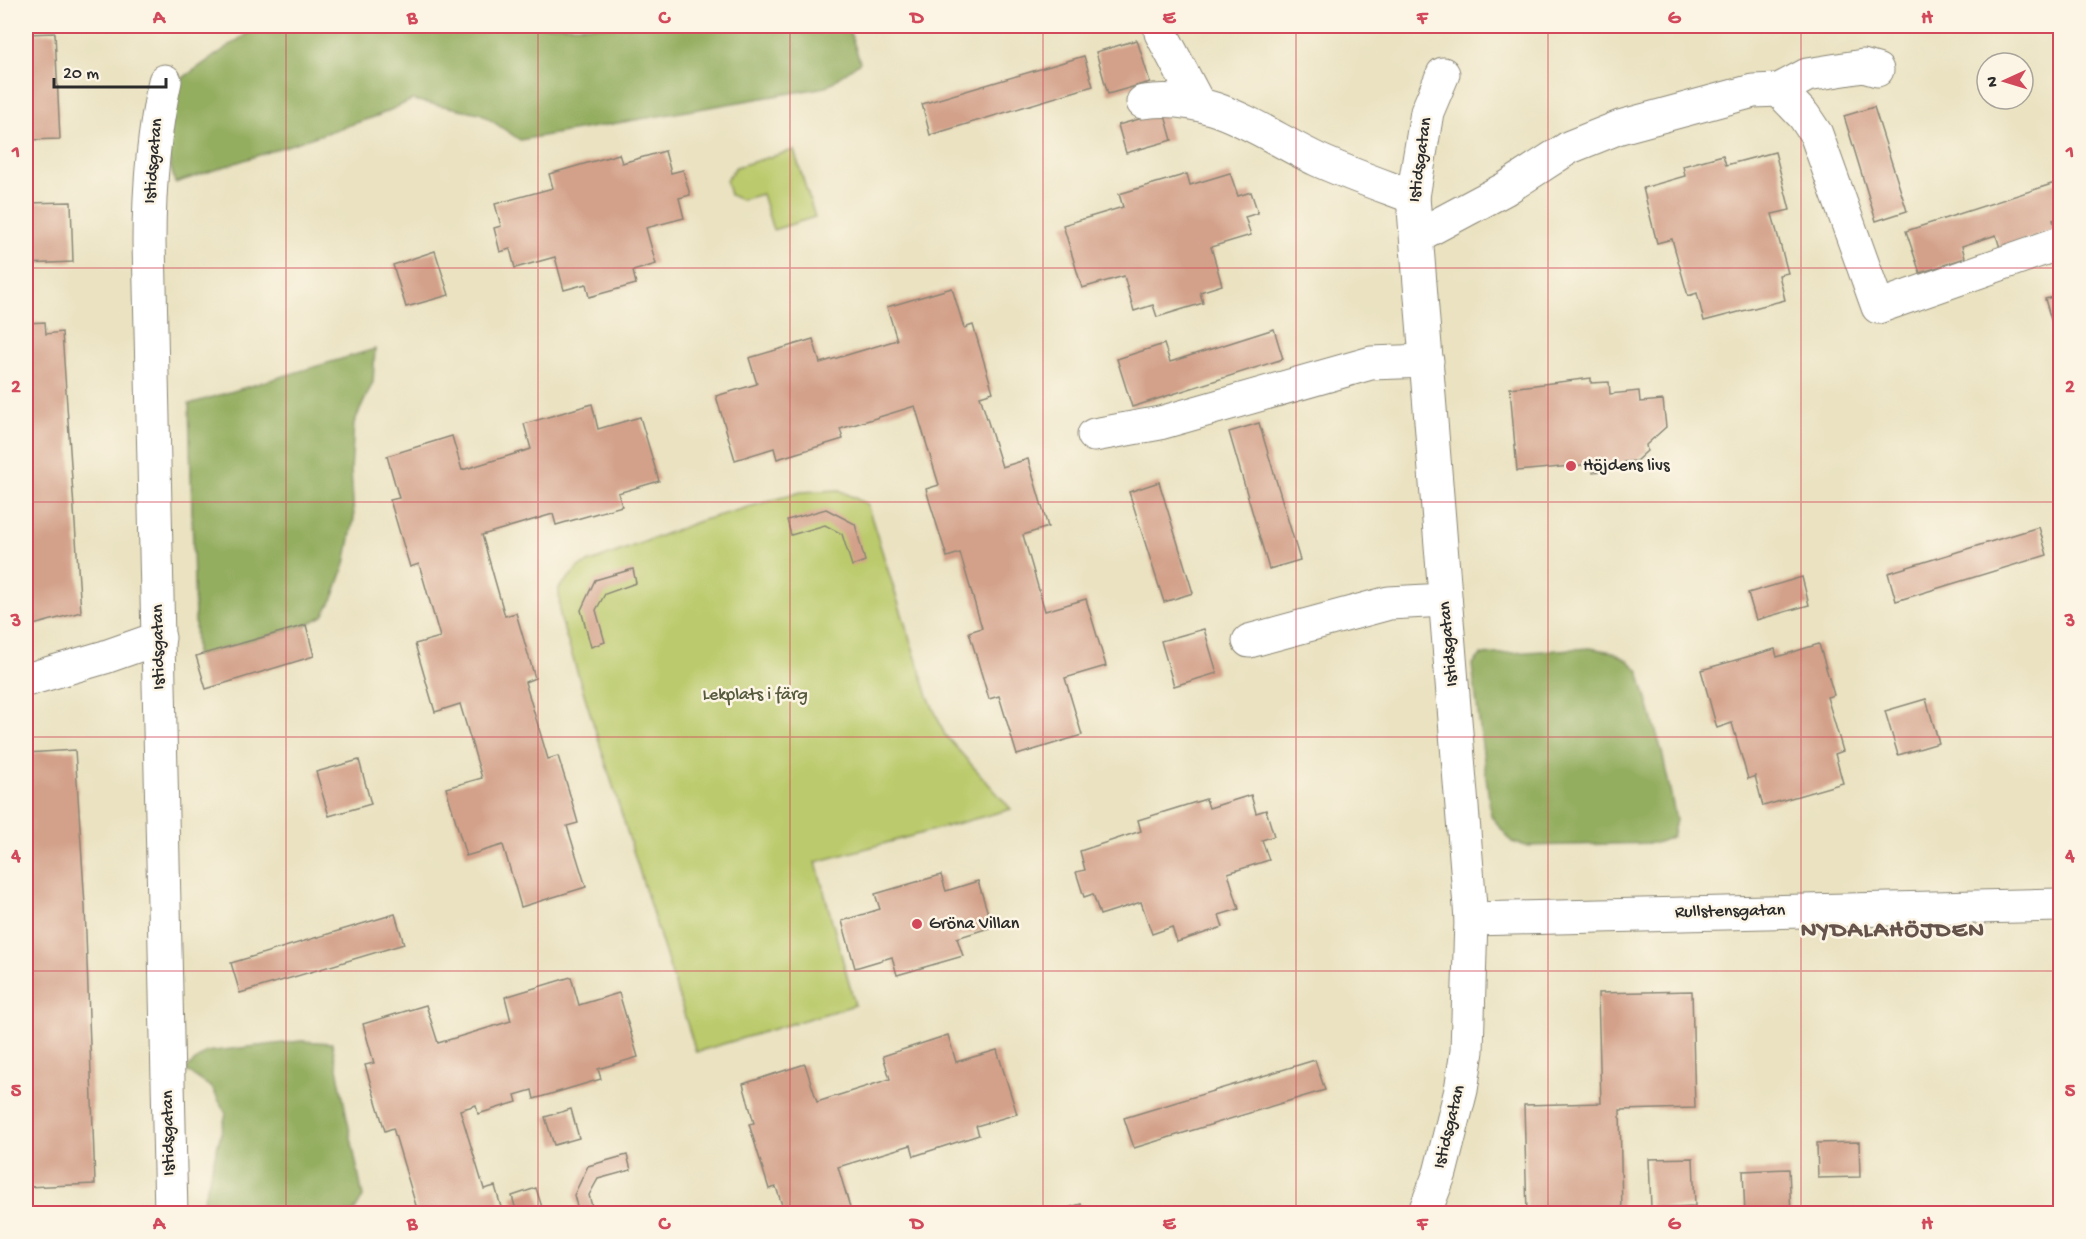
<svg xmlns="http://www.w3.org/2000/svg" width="2086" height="1239" viewBox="0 0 2086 1239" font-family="'Gochi Hand',sans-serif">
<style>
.green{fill:#bbca6c;stroke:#737a4c;stroke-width:1.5}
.forest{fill:#94ae60;stroke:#606c46;stroke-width:1.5}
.building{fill:#d3a089}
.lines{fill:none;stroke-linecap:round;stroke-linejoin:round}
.minor-casing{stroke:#8a8676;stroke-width:35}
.minor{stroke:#fff;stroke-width:33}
.grid{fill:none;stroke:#d1495b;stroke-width:1.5;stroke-opacity:0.55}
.poi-dot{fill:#d1495b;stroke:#fcf5e5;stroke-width:2}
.labels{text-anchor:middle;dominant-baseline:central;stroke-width:5;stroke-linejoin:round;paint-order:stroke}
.street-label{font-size:18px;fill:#2b2b2b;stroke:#fcf5e5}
.poi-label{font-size:18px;fill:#2b2b2b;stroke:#fcf5e5;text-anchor:start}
.park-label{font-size:18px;fill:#565b3e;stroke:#fcf5e5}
.district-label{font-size:24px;font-weight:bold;letter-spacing:1.5px;fill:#66544c;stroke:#fcf5e5}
.neatline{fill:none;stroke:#d1495b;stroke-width:2}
.grid-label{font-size:20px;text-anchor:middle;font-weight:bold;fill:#d1495b}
</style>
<rect width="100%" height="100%" fill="#fcf5e5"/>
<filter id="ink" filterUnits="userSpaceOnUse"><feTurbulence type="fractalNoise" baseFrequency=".0167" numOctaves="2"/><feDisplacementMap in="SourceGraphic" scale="12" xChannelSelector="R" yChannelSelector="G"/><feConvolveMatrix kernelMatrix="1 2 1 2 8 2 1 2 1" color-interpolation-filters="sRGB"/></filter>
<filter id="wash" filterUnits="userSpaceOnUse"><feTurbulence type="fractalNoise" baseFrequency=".008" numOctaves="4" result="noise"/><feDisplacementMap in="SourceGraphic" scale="24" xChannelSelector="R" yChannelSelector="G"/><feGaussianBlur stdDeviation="1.35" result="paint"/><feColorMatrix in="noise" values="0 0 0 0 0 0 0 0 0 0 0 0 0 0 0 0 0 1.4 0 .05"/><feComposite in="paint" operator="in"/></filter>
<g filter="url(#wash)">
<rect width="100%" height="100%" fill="#eae2c1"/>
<!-- green -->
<g class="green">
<path d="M794,150l21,67 -42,13 -11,-36 -21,6 -11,-5 -4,-15 10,-13z"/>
<path d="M839,490l28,14 61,192 17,39 66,74 -195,53 39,143 -159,47 -136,-435 -1,-29 21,-22 120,-45 101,-29z"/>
</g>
<!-- forest -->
<g class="forest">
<path d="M258,26h590l12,36 -34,25 -306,53 -40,-27 -68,-13 -35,16 -202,67 -10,-39 12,-62z"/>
<path d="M375,349l-2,33 -19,41 -3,47 3,48 -9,46 -11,32 -11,20 -17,9 -110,31 -7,-252z"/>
<path d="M1590,648l23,4 16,9 10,10 23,81 10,48 4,20 -4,17 -16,6 -131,3 -13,-4 -21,-26 -19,-151 9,-10z"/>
<path d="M301,1041l31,2 31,154 -10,16h-153l26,-99 -14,-26 -27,-18 21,-18z"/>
</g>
<g id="blocks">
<!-- building -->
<g class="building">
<path d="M55,33l5,106 -34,1v-106z"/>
<path d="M1137,40l13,42 -42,12 -12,-42z"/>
<path d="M1084,56l9,30 -163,49 -8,-31z"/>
<path d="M1874,107l33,104 -31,10 -32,-105z"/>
<path d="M1164,112l8,28 -46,13 -8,-28z"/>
<path d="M665,151l6,22 12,-3 7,25 -11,3 5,20 -38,10 10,36 -23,7 3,13 -47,13 -3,-13 -22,6 -9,-33 -40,11 -5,-19 -10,3 -6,-24 7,-2 -6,-22 58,-16 -4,-14 70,-20 3,9z"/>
<path d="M1775,152l15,58 -18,4 16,59 -9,2 6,25 -81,21 -7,-28 -9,3 -16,-57 -15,4 -14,-55 42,-12 -2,-10 40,-11 3,10z"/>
<path d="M1230,173l8,23 13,-4 7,21 -13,4 6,18 -40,12 11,38 -22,7 3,11 -46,14 -4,-12 -19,6 -10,-35 -42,12 -19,-63 60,-18 -4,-13 68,-20 3,11z"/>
<path d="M2058,182l2,7v28l-7,3 3,10 -56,18 -4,-13 -34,11 3,12 -45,15 -14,-42z"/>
<path d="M71,202l2,60 -47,2v-61z"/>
<path d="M435,251l14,44 -43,12 -13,-42z"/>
<path d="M952,288l12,40 9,-3 20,67 -13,4 22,71 26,-8 20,68 -25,8 22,76 41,-12 20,67 -41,12 17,57 -65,20 -18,-59 -10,3 -20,-67 13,-4 -22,-75 -13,4 -17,-54 -4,-14 13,-4 -24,-79 -75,23 3,10 -66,20 -3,-11 -39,12 -19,-64 41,-12 -8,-26 64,-19 7,24 77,-23 -10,-33z"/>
<path d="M2060,295v56l-15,-52z"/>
<path d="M45,322l1,12 16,-2 19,280 -55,15v-304z"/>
<path d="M1274,329l9,30 -151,48 -15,-48 47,-15 6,18z"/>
<path d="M1591,378v5l18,-1 1,12 29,-3 1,11 23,-2 3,27 -20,18 1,6 -11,10 -12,1 1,7 -32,3v-8l-76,7 -7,-83z"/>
<path d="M592,404l6,25 42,-12 19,64 -41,12 4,13 -66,19 -3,-11 -71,21 23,81 11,-3 19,65 -10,4 23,77 10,-3 10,32 10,35 -11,3 19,61 -65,20 -18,-62 -37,11 -20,-68 36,-10 -22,-74 -25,8 -20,-68 25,-7 -21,-73 -9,3 -20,-67 9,-2 -12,-42 65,-20 10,34 69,-21 -7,-25z"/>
<path d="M1259,423l41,137 -31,9 -40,-137z"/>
<path d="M1159,482l34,111 -29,9 -35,-110z"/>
<path d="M826,509l29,15 10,37 -13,5 -10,-32 -17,-9 -34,10 -4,-15z"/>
<path d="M2039,527l8,28 -151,46 -8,-28z"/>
<path d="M633,569l3,14 -31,11 -9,16 9,32 -14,5 -10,-37 14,-30z"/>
<path d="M1802,577l7,28 -53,15 -8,-27z"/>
<path d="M306,625l8,31 -108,33 -10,-33z"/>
<path d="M1204,629l13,44 -43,13 -13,-45z"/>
<path d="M1819,644l15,51 -7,2 16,54 -8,3 8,29 -80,23 -8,-30 -7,3 -16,-56 -15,5 -16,-58 74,-21 2,8z"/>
<path d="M1926,699l13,44 -41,12 -13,-44z"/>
<path d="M75,750l10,156 10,278 -69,3v-434z"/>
<path d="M359,760l12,44 -42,12 -13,-44z"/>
<path d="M1251,795l5,18 10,-3 8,26 -12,4 7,20 -41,13 11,36 -20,6 4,12 -46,15 -5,-15 -20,7 -11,-32 -41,13 -7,-21 -9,3 -8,-25 9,-2 -5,-19 61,-20 -3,-11 68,-21 3,9z"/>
<path d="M941,875l5,16 32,-10 14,46 -35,11 6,18 -66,19 -5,-18 -37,11 -13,-47 38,-12 -5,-15z"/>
<path d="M395,914l9,30 -164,49 -9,-30z"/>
<path d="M571,977l8,28 40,-12 19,64 -40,12 3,10 -67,20 -2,-9 -17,5 2,7 -39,12 -2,-9 -16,5 24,79 11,-3 8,28h-99l13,-5 -24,-81 -8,3 -20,-66 9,-2 -11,-39 63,-19 12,38 73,-22 -6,-24z"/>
<path d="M1692,991l3,117 -75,2 2,104h-95l-3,-109 77,-2 -3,-110z"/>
<path d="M948,1035l8,27 41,-12 20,64 -41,12 3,9 -65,21 -3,-11 -73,22 14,47h-67l-9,-27 -7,2 -20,-65 5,-1 -11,-39 62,-20 12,38 73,-23 -7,-23z"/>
<path d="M1315,1060l10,30 -191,58 -10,-30z"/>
<path d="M571,1109l8,29 -25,7 -9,-28z"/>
<path d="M1859,1142l1,35 -42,1 -1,-35z"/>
<path d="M627,1155l4,15 -33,9 -9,16 5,19h-15l-5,-19 14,-29z"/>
<path d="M1693,1158l2,48 -44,2 -2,-49z"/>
<path d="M1789,1169l2,45h-46l-2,-43z"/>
<path d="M536,1188l8,26h-27l-5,-18z"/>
<path d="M1081,1204l3,10h-33v-1z"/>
<path d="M1005,1209l2,5h-14v-1z"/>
</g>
</g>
</g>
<g filter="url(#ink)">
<use href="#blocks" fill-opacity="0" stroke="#8a8676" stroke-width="1.5"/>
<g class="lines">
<defs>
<g id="minor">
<path d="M1161,33l37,70"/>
<path d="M165,81c-12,54 -16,106 -16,161l22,972"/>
<path d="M1779,90l25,26 12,18 62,173 182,-64"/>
<path d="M1143,102c70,-10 116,30 175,58 31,14 63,25 95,37"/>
<path d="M1417,236l88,-47 65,-42 50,-20 133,-36 26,-1 28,-15 56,-9 14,4"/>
<path d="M1094,435l66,-12 211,-60 56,-2"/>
<path d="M1249,641l140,-38 56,-3"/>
<path d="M26,680l79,-23 54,-19"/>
<path d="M1471,919l589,-14"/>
<path d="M1424,1214l16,-41 21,-83 6,-39 4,-132 -58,-722 14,-85 16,-38"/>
</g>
</defs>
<!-- minor casing -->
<use href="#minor" class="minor-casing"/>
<!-- minor -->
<use href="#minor" class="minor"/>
</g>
</g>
<!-- grid -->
<path class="grid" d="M286,26v1188M538,26v1188M790,26v1188M1043,26v1188M1296,26v1188M1548,26v1188M1801,26v1188M26,268h2034M26,502h2034M26,737h2034M26,971h2034"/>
<!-- markers -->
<g class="poi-dot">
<circle cx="1571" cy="466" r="6"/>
<circle cx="917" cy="924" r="6"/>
</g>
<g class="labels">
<!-- street labels -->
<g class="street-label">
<text transform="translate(1421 160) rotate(-82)">Istidsgatan</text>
<text transform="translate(154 161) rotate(-85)">Istidsgatan</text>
<text transform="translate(1449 644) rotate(-95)">Istidsgatan</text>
<text transform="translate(159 647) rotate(-91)">Istidsgatan</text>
<text transform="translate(1730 912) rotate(-1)">Rullstensgatan</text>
<text transform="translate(1450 1127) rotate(-76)">Istidsgatan</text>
<text transform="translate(169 1133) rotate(-91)">Istidsgatan</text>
</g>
<!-- poi labels -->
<g class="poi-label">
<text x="1583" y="466">Höjdens livs</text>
<text x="929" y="924">Gröna Villan</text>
</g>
<!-- park labels -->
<g class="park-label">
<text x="755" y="695">Lekplats i färg</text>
</g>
<!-- district labels -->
<g class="district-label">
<text x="1893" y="931">NYDALAHÖJDEN</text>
</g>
</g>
<!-- margin -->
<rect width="2086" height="1239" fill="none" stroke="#fcf5e5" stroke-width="66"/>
<!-- north arrow -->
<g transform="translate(2005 81) rotate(266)"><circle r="28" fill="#fcf5e5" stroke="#a8a49b" stroke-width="1.5"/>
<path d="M0-4.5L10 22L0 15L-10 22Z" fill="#d1495b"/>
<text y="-9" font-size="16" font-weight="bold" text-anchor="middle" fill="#2b2b2b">N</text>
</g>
<!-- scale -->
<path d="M54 78v9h112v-9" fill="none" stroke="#2b2b2b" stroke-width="3"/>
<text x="63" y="78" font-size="18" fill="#2b2b2b" stroke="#fcf5e5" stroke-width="4.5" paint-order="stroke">20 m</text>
<rect x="33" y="33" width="2020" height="1173" class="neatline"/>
<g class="grid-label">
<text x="159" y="23">A</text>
<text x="412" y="23">B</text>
<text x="664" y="23">C</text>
<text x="917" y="23">D</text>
<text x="1169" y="23">E</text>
<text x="1422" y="23">F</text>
<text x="1674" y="23">G</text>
<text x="1927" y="23">H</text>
<text x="16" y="157">1</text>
<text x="2070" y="157">1</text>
<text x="16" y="392">2</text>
<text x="2070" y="392">2</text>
<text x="16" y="626">3</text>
<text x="2070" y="626">3</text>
<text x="16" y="861">4</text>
<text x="2070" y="861">4</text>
<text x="16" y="1096">5</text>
<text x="2070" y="1096">5</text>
<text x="159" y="1229">A</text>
<text x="412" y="1229">B</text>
<text x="664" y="1229">C</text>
<text x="917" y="1229">D</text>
<text x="1169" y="1229">E</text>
<text x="1422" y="1229">F</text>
<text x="1674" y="1229">G</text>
<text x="1927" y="1229">H</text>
</g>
</svg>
